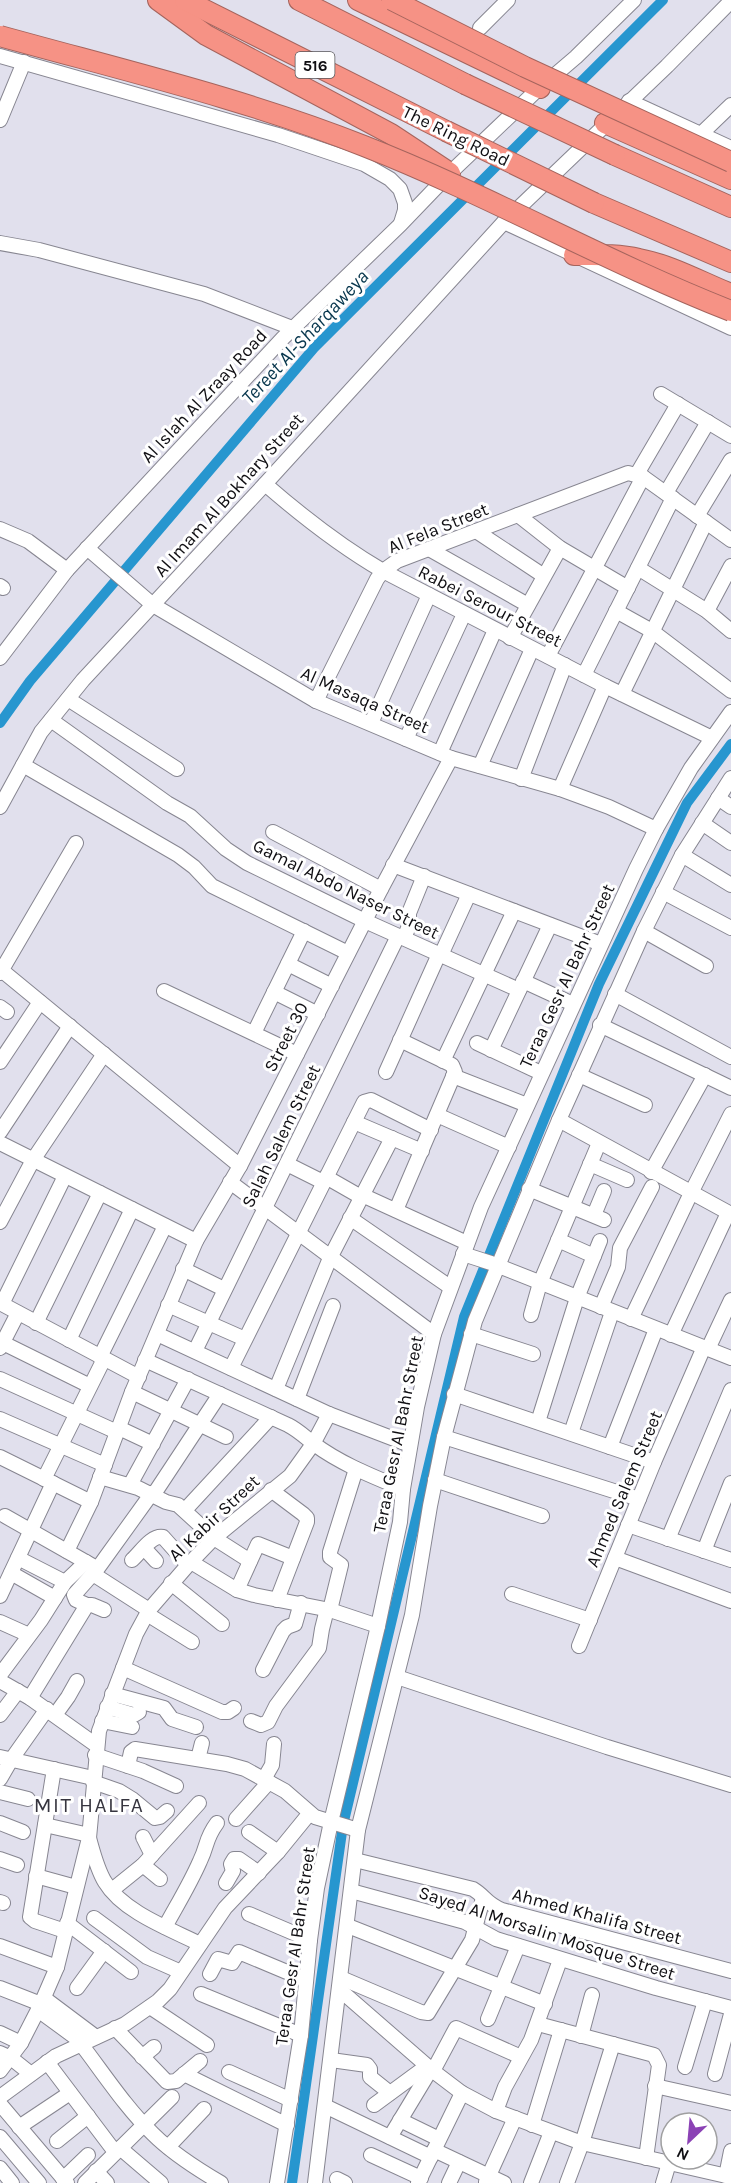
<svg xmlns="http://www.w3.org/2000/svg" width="731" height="2183" viewBox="0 0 731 2183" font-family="Karla,sans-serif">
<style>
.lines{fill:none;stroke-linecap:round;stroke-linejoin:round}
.canal{stroke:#2796cf;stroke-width:10}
.minor-casing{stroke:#878691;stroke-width:16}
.highway-casing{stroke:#a5645d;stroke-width:22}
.minor{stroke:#fff;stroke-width:14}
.highway{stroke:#f69285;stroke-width:20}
.highway-bridge-casing{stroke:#a5645d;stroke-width:22;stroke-linecap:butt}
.highway-bridge{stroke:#f69285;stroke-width:20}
.labels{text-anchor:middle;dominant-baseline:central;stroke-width:6;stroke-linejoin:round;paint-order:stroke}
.shield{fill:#fff;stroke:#575659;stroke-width:1.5}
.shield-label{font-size:16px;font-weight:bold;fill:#0f0e12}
.street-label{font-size:18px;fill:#0f0e12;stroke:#fff}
.water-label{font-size:20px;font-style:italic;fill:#06354c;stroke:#fff}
.quarter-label{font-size:21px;letter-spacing:1.5px;fill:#36353f;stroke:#fff}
</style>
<rect width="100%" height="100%" fill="#e1e0ed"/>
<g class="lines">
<!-- canal -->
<g class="canal">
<path d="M0,723l30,-42 284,-333 349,-348"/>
<path d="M292,2183l51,-358 121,-508 135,-333 88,-181 44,-59"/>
</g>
<defs>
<g id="minor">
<path d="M480,28l28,-28"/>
<path d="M0,56l278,79 86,29 26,15 10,10 5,14v7l-4,13"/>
<path d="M629,101l102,47"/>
<path d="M0,120l24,-58"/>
<path d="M701,134l30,-29"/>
<path d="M504,222l227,106"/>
<path d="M0,243l39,7 165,44 88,34"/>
<path d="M661,394l70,42"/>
<path d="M637,474l41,-70"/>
<path d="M265,484c38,33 75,62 118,87l222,115 107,52"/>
<path d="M666,493l42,-71"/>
<path d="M518,515l42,33 68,40"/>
<path d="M697,516l34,-56"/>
<path d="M0,529l28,12 39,29"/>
<path d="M476,531l68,45"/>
<path d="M87,548l66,57 163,96 135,57 109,31 49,18 47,22"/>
<path d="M429,549l99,56"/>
<path d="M638,568l69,43 24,20"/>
<path d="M0,586l3,2"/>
<path d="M616,611l36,20 79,60"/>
<path d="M707,611l24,-45"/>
<path d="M510,638l50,-90"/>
<path d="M548,656l95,-179"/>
<path d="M0,658l67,-88 216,-232 118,-114 49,-51 85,-81 41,-35 58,-57"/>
<path d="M584,675l89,-177"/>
<path d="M622,694l84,-172"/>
<path d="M68,699l109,70"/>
<path d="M316,701l61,-122 6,-8 14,-10 231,-88 15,4 88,63"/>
<path d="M51,720l116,83 23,13 36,33 21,14 118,58 154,69"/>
<path d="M371,723l58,-128"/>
<path d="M406,739l58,-125"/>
<path d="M440,753l55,-123"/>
<path d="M23,765l155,90 16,12 18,19 136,67"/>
<path d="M480,766l52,-117"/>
<path d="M521,779l44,-114"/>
<path d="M560,789l45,-103"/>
<path d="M718,798l13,9"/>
<path d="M0,807l41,-75 42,-52 182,-196 239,-262 163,-156 64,-65"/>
<path d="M702,823l29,20"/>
<path d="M273,832l108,57"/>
<path d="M682,855l49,30"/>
<path d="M393,865l208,79"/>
<path d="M663,892l68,36"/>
<path d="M644,931l62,35"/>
<path d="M404,938l5,-12v-13l15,-37"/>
<path d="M441,955l28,-61"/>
<path d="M288,964l44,22"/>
<path d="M0,969l240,197"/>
<path d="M0,973l76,-130"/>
<path d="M523,981l50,23"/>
<path d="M164,991l133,63"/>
<path d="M274,992l44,22"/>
<path d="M615,994l116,63"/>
<path d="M0,1007l7,5"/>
<path d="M600,1025l131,63"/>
<path d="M254,1033l50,-102"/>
<path d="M477,1043l64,30"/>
<path d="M491,1050l59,-125"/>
<path d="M443,1061l71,-150"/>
<path d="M0,1062l40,-60"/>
<path d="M386,1072l53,-118"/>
<path d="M579,1075l66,30"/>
<path d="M453,1076l74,29"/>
<path d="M437,1115l72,32"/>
<path d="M559,1120l172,94"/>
<path d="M354,1122l68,29"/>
<path d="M0,1132l70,-106"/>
<path d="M0,1143l196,98"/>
<path d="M287,1164l36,18"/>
<path d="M590,1164l37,16"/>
<path d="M651,1172l54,-97"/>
<path d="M326,1177l35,20"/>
<path d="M230,1182l204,152"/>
<path d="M529,1189l75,31"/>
<path d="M362,1195l105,48"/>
<path d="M396,1210l59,-138 -3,-7 -52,-25"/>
<path d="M594,1215l10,-24"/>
<path d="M350,1218l100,69"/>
<path d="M0,1222l33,-62 71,-106"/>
<path d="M558,1240l36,16"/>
<path d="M463,1254l28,9 240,95"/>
<path d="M183,1269l41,20"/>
<path d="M0,1303l139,74"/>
<path d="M2,1304l63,-128"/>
<path d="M168,1305l77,34"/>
<path d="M601,1307l17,-40 2,-19 32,-61"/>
<path d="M531,1315l9,-32 59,-140"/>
<path d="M631,1319l60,-126 40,-79"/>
<path d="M36,1323l64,-130"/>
<path d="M157,1334l172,80 81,31"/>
<path d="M471,1334l62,20"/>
<path d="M671,1335l57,-122"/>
<path d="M69,1340l63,-131"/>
<path d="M3,1343l87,43"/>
<path d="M0,1348l18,-35"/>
<path d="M708,1349l23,-49"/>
<path d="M195,1351l203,-415"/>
<path d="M100,1357l65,-131"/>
<path d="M145,1360l143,65c10,5 17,12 26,19 27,20 58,32 89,45"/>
<path d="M231,1368l133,-266 7,-2 60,30"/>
<path d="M0,1379l117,53"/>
<path d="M276,1389l54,-131 62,-120"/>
<path d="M132,1392l94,45"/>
<path d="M454,1394l200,68"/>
<path d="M297,1399l36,-93"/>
<path d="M0,1419l105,46"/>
<path d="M538,1422l39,-124 23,-57"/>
<path d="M119,1428l34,16"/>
<path d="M571,1433l41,-121"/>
<path d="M444,1437l195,62"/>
<path d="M610,1447l46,-118"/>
<path d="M0,1457l91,45"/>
<path d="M100,1477l38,11 28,14 12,3 36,33 36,23"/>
<path d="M44,1479l60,-120"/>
<path d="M435,1480l107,36"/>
<path d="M130,1485l58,-106"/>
<path d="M271,1490l32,24 4,4v4l-30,78"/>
<path d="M154,1494l66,-100"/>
<path d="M185,1510l86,-93"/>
<path d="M5,1516l88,50"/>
<path d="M628,1525l103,35"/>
<path d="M668,1539l63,-149"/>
<path d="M144,1548l12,13"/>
<path d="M67,1551l24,-49 41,-110 64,-151 44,-75 141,-277 70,-131"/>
<path d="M704,1551l27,-68"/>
<path d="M18,1558l47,24"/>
<path d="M615,1558l116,43"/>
<path d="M132,1560c9,-8 19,-25 31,-23l25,28"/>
<path d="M191,1562l46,28 17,5 76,15 48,16"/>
<path d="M11,1573l44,25"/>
<path d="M93,1574l56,36"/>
<path d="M171,1583l51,41"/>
<path d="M237,1590l21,-46 35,14"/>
<path d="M512,1594l78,26"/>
<path d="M0,1596l53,-113"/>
<path d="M87,1605l-11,-5 -2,-5 24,-27 54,-75"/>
<path d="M330,1610l11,-45 -11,-8v-5l26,-83"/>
<path d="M147,1614l45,28"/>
<path d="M0,1622l29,13"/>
<path d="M579,1646l75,-184 50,-115"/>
<path d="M123,1668l99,44h6l6,-4"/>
<path d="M263,1670l20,-39 4,-4 8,-3 6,-21"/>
<path d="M0,1675l41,-55 24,-38 21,-20"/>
<path d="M397,1677l210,70 124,38"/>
<path d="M0,1681l30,17 66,47"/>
<path d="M112,1694l52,14 8,11 24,8"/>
<path d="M30,1698l57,-93h5l12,5"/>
<path d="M107,1707l27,8 5,-3"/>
<path d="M0,1715l18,-24"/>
<path d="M55,1715l13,-18 9,-16"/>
<path d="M102,1721l30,6"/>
<path d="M251,1721l10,4 7,-3 8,-16 43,-58 3,-19 5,-20"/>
<path d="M95,1755l48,16 33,15"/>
<path d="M0,1757l93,21"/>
<path d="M198,1759l4,-16"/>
<path d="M128,1766l3,-14 4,-3 92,15 18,5 40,22 30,26 43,13"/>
<path d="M54,1769l-24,148 5,4 30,10"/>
<path d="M0,1779l11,-19 36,-51"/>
<path d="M264,1779l8,-14 2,-21"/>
<path d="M93,1782l26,9 13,8 23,19 5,-1 7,-6"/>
<path d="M0,1792l28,7"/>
<path d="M236,1819l33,-37"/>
<path d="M0,1823l23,9"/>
<path d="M45,1825l44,10"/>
<path d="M249,1832l29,20"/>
<path d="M143,1837l9,18"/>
<path d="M89,1838c4,14 8,31 16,44 18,30 65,47 95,62"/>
<path d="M0,1859l17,6"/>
<path d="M355,1860l118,29c12,7 13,15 29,21l229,61"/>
<path d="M143,1865l17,14"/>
<path d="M36,1876l40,11"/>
<path d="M226,1883l7,-12 -2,-7 3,-5h5l20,14"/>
<path d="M112,1890l31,-25 56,-62"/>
<path d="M351,1891l114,31 31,17 160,49 75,20"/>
<path d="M0,1902l3,1"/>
<path d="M249,1914l61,26"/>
<path d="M94,1918l53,39 34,15"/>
<path d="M67,1923l64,49"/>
<path d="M348,1926l197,78"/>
<path d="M165,1927c12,-22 25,-43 35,-66 8,-16 5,-22 17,-38"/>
<path d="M0,1946l57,21"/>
<path d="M210,1974l8,-15 14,4 7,-11 67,28"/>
<path d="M341,1978l80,34 7,1 44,-73 11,-42"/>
<path d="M0,1988l41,16"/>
<path d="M77,1988l27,-37"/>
<path d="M340,1990l93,81 29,22 34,18 86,32 149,34"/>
<path d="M201,1994l100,41"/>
<path d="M44,1998l52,39"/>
<path d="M150,2007l57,38"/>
<path d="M38,2010l45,33"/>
<path d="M488,2019l30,-73"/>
<path d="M538,2024l116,31 5,10 -13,93"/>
<path d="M115,2028l52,54 9,-1 24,-20"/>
<path d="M0,2033l21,10"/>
<path d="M581,2036l11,-41"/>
<path d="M81,2044c23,30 45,64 72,90 20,20 44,35 68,49"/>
<path d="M0,2053l11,5 20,16"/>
<path d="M142,2057l12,-10"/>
<path d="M331,2060l36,5 3,4v8l20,16"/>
<path d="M47,2062l68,90"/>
<path d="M685,2067l20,-66"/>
<path d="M0,2071l21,-28 20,-39 16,-37 32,-129 10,-107 37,-97 13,-24 39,-45 26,-27 76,-62 23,-32 16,-30"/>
<path d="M433,2071l23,-43 65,29"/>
<path d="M229,2072l62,28"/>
<path d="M184,2074l103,51"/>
<path d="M715,2074l16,-60"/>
<path d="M655,2086l76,17"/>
<path d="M0,2097l56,-41 69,-32 33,-23 12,-12 55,-81 53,-56 31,-38"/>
<path d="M0,2104l67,79"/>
<path d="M374,2105l53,-39"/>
<path d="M325,2106l106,51"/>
<path d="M496,2111l9,-24 26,-47 29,-80"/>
<path d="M400,2120l39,19"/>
<path d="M532,2125l29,-95"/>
<path d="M19,2127l51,-34"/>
<path d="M0,2137l39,46"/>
<path d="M390,2137l41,-68"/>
<path d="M57,2141l31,-25"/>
<path d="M168,2147l36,-38"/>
<path d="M120,2148l41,35"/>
<path d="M434,2150l70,33"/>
<path d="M371,2155l50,23"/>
<path d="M0,2168l12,15"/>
<path d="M96,2171l11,12"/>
<path d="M726,2176l5,-25"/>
<path d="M63,2179l25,-24"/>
<path d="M337,2179l8,4"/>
<path d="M486,2182l29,-64"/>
<path d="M85,2183l87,-86"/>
<path d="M277,2183l24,-148 9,-95 7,-52 14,-66 47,-196 22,-104 3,-33 14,-82 17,-73 47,-127 155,-338 20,-40 35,-61 40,-56"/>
<path d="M315,2183l43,-353 54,-215 18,-109 14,-69 31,-116 84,-201 85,-189 38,-76 49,-77"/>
<path d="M418,2183l44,-90"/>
<path d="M449,2183l10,-21"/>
<path d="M531,2183l20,-51"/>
<path d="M567,2183l15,-40 31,-99"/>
<path d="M663,2183l6,-20"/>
</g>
<g id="highway">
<path d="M158,0l48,35 185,99 59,39"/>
<path d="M185,0l261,131"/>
<path d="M299,0l166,84"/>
<path d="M358,0l182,88"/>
<path d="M605,123l126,56"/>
<path d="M615,155l116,52"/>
<path d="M594,203l137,59"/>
<path d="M574,255c22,0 44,-1 65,4 32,6 62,23 92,35"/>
</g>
</defs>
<!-- minor casing -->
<use href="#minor" class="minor-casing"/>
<!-- highway casing -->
<use href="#highway" class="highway-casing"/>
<!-- minor -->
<use href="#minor" class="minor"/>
<!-- highway -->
<use href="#highway" class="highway"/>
<defs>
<g id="highway-bridge">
<path d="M392,0l133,67 206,95"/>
<path d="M0,36c122,34 246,63 364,110 125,49 242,116 367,165"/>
<path d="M465,84l150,71"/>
<path d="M446,131l148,72"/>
</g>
</defs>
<!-- highway-bridge casing -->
<use href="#highway-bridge" class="highway-bridge-casing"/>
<!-- highway-bridge -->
<use href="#highway-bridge" class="highway-bridge"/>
</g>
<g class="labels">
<!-- shield labels -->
<rect class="shield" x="295.5" y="52" width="39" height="26" rx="4.5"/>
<g class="shield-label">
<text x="315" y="65">516</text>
</g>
<!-- street labels -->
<g class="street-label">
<text transform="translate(456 136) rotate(26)">The Ring Road</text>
<text transform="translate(204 396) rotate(-47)">Al Islah Al Zraay Road</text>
<text transform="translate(229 495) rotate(-48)">Al Imam Al Bokhary Street</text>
<text transform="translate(438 528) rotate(-22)">Al Fela Street</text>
<text transform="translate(490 606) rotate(27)">Rabei Serour Street</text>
<text transform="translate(365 700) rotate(24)">Al Masaqa Street</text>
<text transform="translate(346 889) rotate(26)">Gamal Abdo Naser Street</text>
<text transform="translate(567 976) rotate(-65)">Teraa Gesr Al Bahr Street</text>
<text transform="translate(286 1037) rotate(-63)">Street 30</text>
<text transform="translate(281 1136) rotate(-64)">Salah Salem Street</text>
<text transform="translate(398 1434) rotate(-79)">Teraa Gesr Al Bahr Street</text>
<text transform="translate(624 1489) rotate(-67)">Ahmed Salem Street</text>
<text transform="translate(214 1518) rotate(-43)">Al Kabir Street</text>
<text transform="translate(597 1916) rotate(15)">Ahmed Khalifa Street</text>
<text transform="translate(547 1933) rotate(18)">Sayed Al Morsalin Mosque Street</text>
<text transform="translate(295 1946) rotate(-82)">Teraa Gesr Al Bahr Street</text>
</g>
<!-- water labels -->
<g class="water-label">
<text transform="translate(305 337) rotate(-47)">Tereet Al-Sharqaweya</text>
</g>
<!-- quarter labels -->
<g class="quarter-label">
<text x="89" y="1805">MIT HALFA</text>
</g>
</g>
<!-- north arrow -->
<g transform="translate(689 2141) rotate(206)"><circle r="28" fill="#ffffff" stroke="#9f9fa0" stroke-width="1.5"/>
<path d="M0-4.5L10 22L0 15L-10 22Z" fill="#8b42b5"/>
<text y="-9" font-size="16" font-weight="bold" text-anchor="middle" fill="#0f0e12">N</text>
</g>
</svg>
